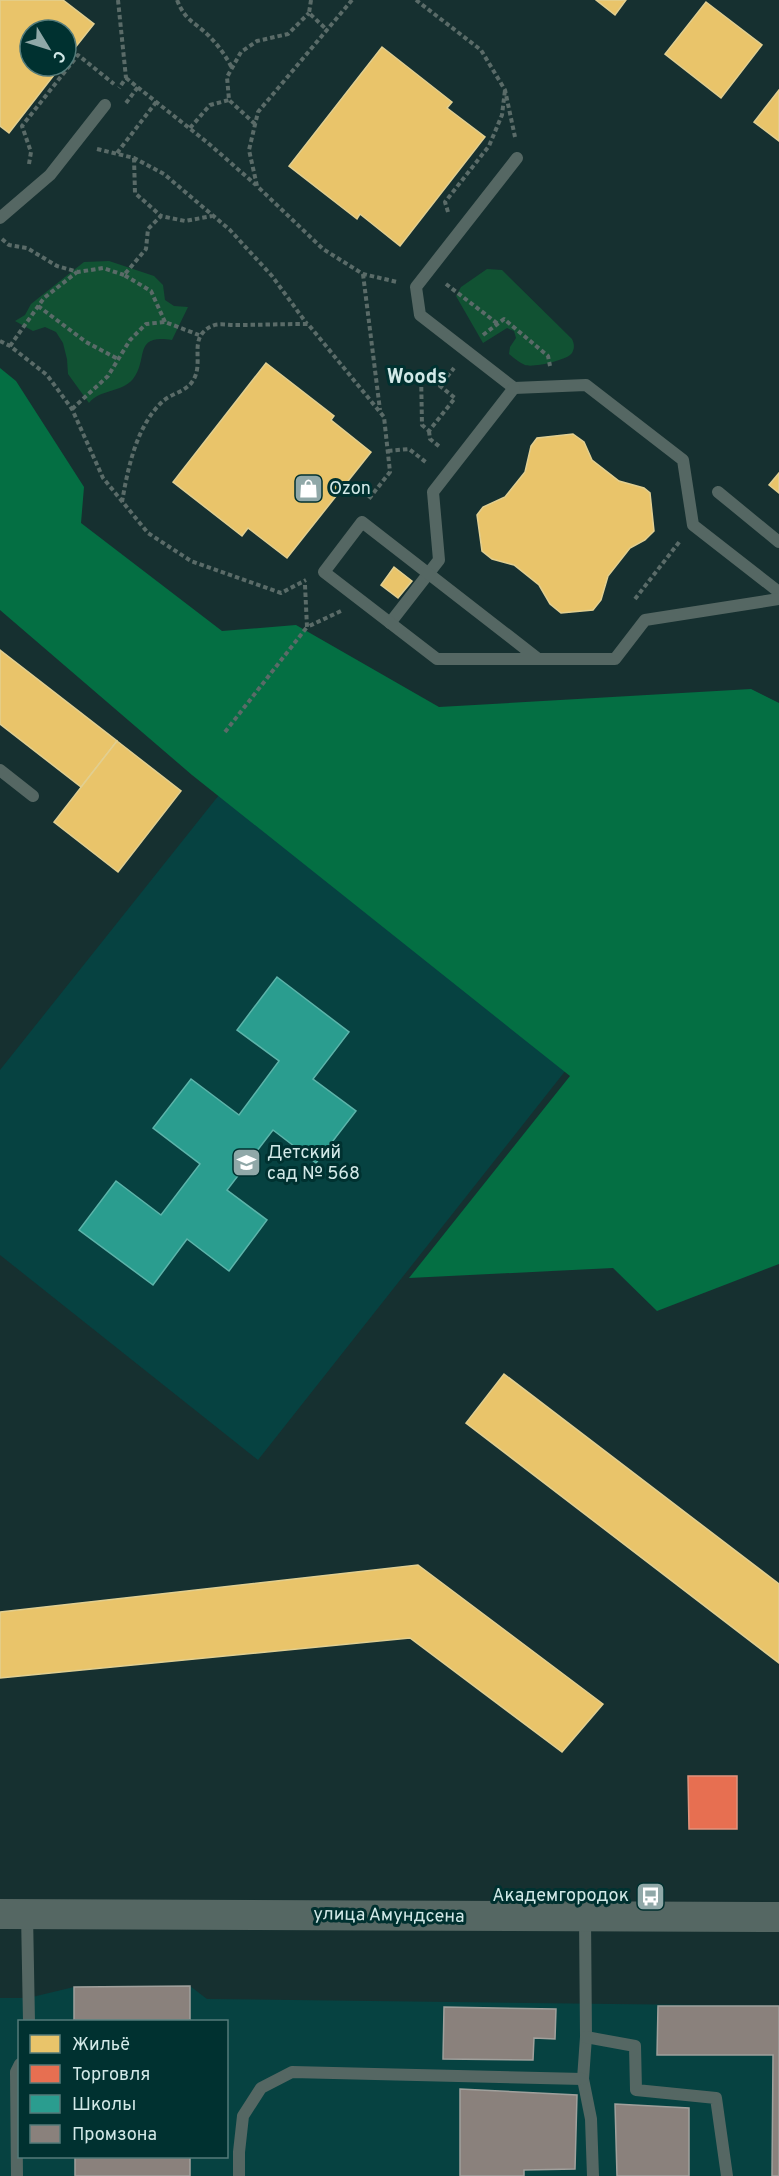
<svg xmlns="http://www.w3.org/2000/svg" width="779" height="2176" viewBox="0 0 779 2176" font-family="Overpass,sans-serif">
<style>
.built{fill:#064241;fill-rule:evenodd}
.green{fill:#115233}
.forest{fill:#046f43}
.homes{fill:#e9c46a;stroke:#e2cf90;stroke-width:1.5}
.shops{fill:#e76f51;stroke:#e1947e;stroke-width:1.5}
.schools{fill:#2a9d8f;stroke:#5cb4aa;stroke-width:1.5}
.industry{fill:#8a817c;stroke:#a0a09c;stroke-width:1.5}
.lines{fill:none;stroke-linecap:round;stroke-linejoin:round}
.path{stroke:#5a6b68;stroke-width:4;stroke-dasharray:4.5 3;stroke-linecap:butt}
.service{stroke:#556763;stroke-width:12}
.tertiary{stroke:#556763;stroke-width:30}
.labels{text-anchor:middle;dominant-baseline:central;stroke-width:6;stroke-linejoin:round;paint-order:stroke}
.poi-label{font-size:18px;fill:#d2e9e8;stroke:#003130;text-anchor:start}
.street-label{font-size:18px;fill:#d2e9e8;stroke:#003130}
.neighbourhood-label{font-size:20px;font-weight:bold;fill:#d2e9e8;stroke:#003130}
</style>
<rect width="100%" height="100%" fill="#163030"/>
<!-- built -->
<g class="built">
<path d="M219,795l347,275 -308,390 -258,-205v-185z"/>
<path d="M190,1986l17,13 572,7v170h-779v-178h28l46,-11zM20,2022h206v134h-206z"/>
</g>
<!-- green -->
<g class="green">
<path d="M109,261l45,15 9,9 2,15 9,6 14,1 -16,33c-40,-6 -23,19 -39,39 -12,14 -33,10 -44,24l-21,-29 -1,-15 -4,-16 -7,-11 -11,-5 -12,4 -18,-10 10,-6 6,-11 53,-42z"/>
<path d="M487,269l15,1 70,69c2,4 3,9 0,14 -4,7 -39,15 -47,12 -5,-2 -11,-7 -16,-11l1,-7 6,-9 -2,-7 -7,-3 -24,15 -27,-47 5,-9z"/>
</g>
<!-- forest -->
<path class="forest" d="M0,368l16,13 68,106 -3,36 141,108 74,-6 143,82 312,-18 28,14v561l-122,47 -44,-43 -204,10 161,-202 -378,-301 -192,-165z"/>
<!-- homes -->
<g class="homes">
<path d="M0,0h63l31,24 -28,35v-29h-36v36h31l-52,67 -9,-7z"/>
<path d="M596,0h30l-11,15z"/>
<path d="M706,2l56,43 -41,53 -56,-44z"/>
<path d="M382,47l70,55 -5,6 38,29 -85,109 -40,-32 -3,5 -68,-53z"/>
<path d="M779,90v51l-25,-19z"/>
<path d="M266,363l68,53 -3,4 40,32 -84,106 -39,-30 -6,8 -69,-54z"/>
<path d="M573,434l11,8 8,18 27,21 25,7 6,5 4,38 -9,9 -15,8 -22,28 -7,24 -8,10 -32,3 -11,-9 -11,-19 -25,-20 -22,-6 -10,-8 -5,-36 6,-8 22,-10 20,-25 6,-26 6,-8z"/>
<path d="M779,473v20l-10,-8z"/>
<path d="M394,567l18,14 -14,17 -17,-13z"/>
<path d="M0,650l117,91 -36,46 -81,-63z"/>
<path d="M117,741l64,50 -63,81 -64,-50z"/>
<path d="M504,1374l275,210v79l-313,-240z"/>
<path d="M418,1565l185,139 -41,48 -152,-114 -410,40v-66z"/>
</g>
<!-- shops -->
<path class="shops" d="M688,1776h49v53h-48z"/>
<!-- schools -->
<path class="schools" d="M277,977l72,55 -36,47 43,32 -40,52 -43,-33 -46,60 40,30 -38,51 -42,-32 -34,46 -74,-55 37,-49 45,34 39,-51 -47,-36 38,-49 48,36 40,-54 -42,-31z"/>
<!-- industry -->
<g class="industry">
<path d="M190,1986v34h-116v-33z"/>
<path d="M658,2006h121v170h-7l1,-121h-116z"/>
<path d="M444,2007l112,2 -1,30 -21,-1 -1,22 -90,-1z"/>
<rect x="74" y="2020" width="116" height="2"/>
<path d="M460,2089l117,6 -2,74 -51,1v6h-64z"/>
<path d="M615,2104l74,4v68h-72z"/>
<rect x="75" y="2156" width="115" height="20"/>
</g>
<g class="lines">
<!-- path -->
<g class="path">
<path d="M118,0l8,78 -7,10"/>
<path d="M177,0c9,22 17,21 32,36 9,9 17,20 23,32"/>
<path d="M311,0l-2,13 18,17"/>
<path d="M352,0l-94,112 -9,38 8,36 66,63 40,25 34,8"/>
<path d="M416,0l65,50 24,40 10,47"/>
<path d="M126,78l82,65 48,42"/>
<path d="M126,103l12,-16"/>
<path d="M255,124l-26,-24 -2,-23 14,-25 16,-11 31,-7 21,-21"/>
<path d="M190,128l20,-23 19,-5"/>
<path d="M97,149l37,9 30,16 66,56 42,46 35,48"/>
<path d="M117,153l40,-52"/>
<path d="M134,158l1,35 26,23"/>
<path d="M29,164l2,-12 -9,-26 56,-71 36,29"/>
<path d="M448,212l-3,-10 44,-56 13,-31 3,-25"/>
<path d="M2,239l7,6 18,3 30,18 21,6 25,-4 21,7"/>
<path d="M363,274l17,136"/>
<path d="M446,284l52,40"/>
<path d="M38,306l48,36 32,17"/>
<path d="M165,322l-14,-31 -27,-16 22,-26 2,-20 13,-13 24,5 27,-5"/>
<path d="M483,335l21,-16 44,37 2,10"/>
<path d="M0,341l10,5 37,29 25,34 31,69 45,55 43,28 90,32 25,-13"/>
<path d="M10,346l34,-48 33,-26"/>
<path d="M421,372l1,53 7,6 26,-33 -15,-12 14,-18"/>
<path d="M422,372l18,14"/>
<path d="M72,409l36,-33 22,-36 16,-16 19,-2 34,13"/>
<path d="M429,431l1,8 10,8"/>
<path d="M388,451l21,-2 18,14"/>
<path d="M122,502c6,-34 14,-75 40,-100 8,-8 23,-10 30,-20 14,-19 -6,-44 20,-56 6,-3 16,-1 22,-1 25,0 49,-1 74,-1l76,93 6,55 -22,28"/>
<path d="M305,585l2,42 34,-16"/>
<path d="M635,599l45,-58"/>
<path d="M225,732l82,-105"/>
</g>
<!-- service -->
<g class="service">
<path d="M517,158l-101,129 4,28 94,73 72,-3 97,75 10,65 86,67"/>
<path d="M0,218l50,-43 55,-70"/>
<path d="M718,492l61,50"/>
<path d="M390,623l49,-63 -6,-68 81,-104"/>
<path d="M537,658l-175,-136 -38,50 113,87h178l30,-39 134,-21"/>
<path d="M0,770l33,26"/>
<path d="M27,1914l2,108"/>
<path d="M585,1917l1,120 -3,42 8,40 2,57"/>
<path d="M586,2037l49,9 1,44 80,8 11,78"/>
<path d="M17,2176l-1,-104 4,-8"/>
<path d="M239,2176v-24l4,-36 18,-28 31,-16 291,7"/>
</g>
<!-- tertiary -->
<path class="tertiary" d="M0,1914l779,3"/>
</g>
<!-- icons -->
<defs>
<symbol id="shop-square" viewBox="-11 -11 22 22"><rect x="-9" y="-9" width="18" height="18" rx="4" fill="#90a8a8" stroke="#003130"/><path d="M-5-2.5h2.3a2.7 3.5 0 0 1 5.4 0H5L5.5 6h-11ZM-1.5-2.5h3a1.5 2.3 0 0 0-3 0Z" fill="#fff"/></symbol>
<symbol id="school-square" viewBox="-11 -11 22 22"><rect x="-9" y="-9" width="18" height="18" rx="4" fill="#90a8a8" stroke="#003130"/><path d="M0-5L7-2L0 1L-7-2ZM-4 1L0 2.5L4 1V4Q0 6-4 4Z" fill="#fff"/></symbol>
<symbol id="bus-square" viewBox="-11 -11 22 22"><rect x="-9" y="-9" width="18" height="18" rx="4" fill="#90a8a8" stroke="#003130"/><path d="M-5-6H5V4H4V6H2V4H-2V6H-4V4H-5ZM-3.5-4V0h7V-4ZM-3.5 1.2v1.5H-2V1.2ZM2 1.2v1.5H3.5V1.2Z" fill="#fff"/></symbol>
</defs>
<g fill-rule="evenodd">
<use href="#shop-square" x="292" y="472" width="33" height="33"/>
<use href="#school-square" x="230" y="1146" width="33" height="33"/>
<use href="#bus-square" x="634" y="1880" width="33" height="33"/>
</g>
<g class="labels">
<!-- poi labels -->
<g class="poi-label">
<text x="329" y="489">Ozon</text>
<text x="267" y="1153">Детский<tspan x="267" dy="21">сад № 568</tspan></text>
<text x="629" y="1896" text-anchor="end">Академгородок</text>
</g>
<!-- street labels -->
<g class="street-label">
<text transform="translate(389 1916) rotate(1)">улица Амундсена</text>
</g>
<!-- neighbourhood labels -->
<g class="neighbourhood-label">
<text x="417" y="378">Woods</text>
</g>
</g>
<!-- legend -->
<rect x="18" y="2020" width="210" height="138" fill="#003130" stroke="#547b7a" stroke-width="1.5"/>
<rect x="30" y="2035" width="30" height="18" fill="#e9c46a" stroke="#547b7a" stroke-width="1.5"/>
<text x="72" y="2050" font-size="18" fill="#d2e9e8">Жильё</text>
<rect x="30" y="2065" width="30" height="18" fill="#e76f51" stroke="#547b7a" stroke-width="1.5"/>
<text x="72" y="2080" font-size="18" fill="#d2e9e8">Торговля</text>
<rect x="30" y="2095" width="30" height="18" fill="#2a9d8f" stroke="#547b7a" stroke-width="1.5"/>
<text x="72" y="2110" font-size="18" fill="#d2e9e8">Школы</text>
<rect x="30" y="2125" width="30" height="18" fill="#8a817c" stroke="#547b7a" stroke-width="1.5"/>
<text x="72" y="2140" font-size="18" fill="#d2e9e8">Промзона</text>
<!-- north arrow -->
<g transform="translate(48 48) rotate(128)"><circle r="28" fill="#003130" stroke="#547b7a" stroke-width="1.5"/>
<path d="M0-4.5L10 22L0 15L-10 22Z" fill="#90a8a8"/>
<text y="-9" font-size="16" font-weight="bold" text-anchor="middle" fill="#d2e9e8">С</text>
</g>
</svg>
